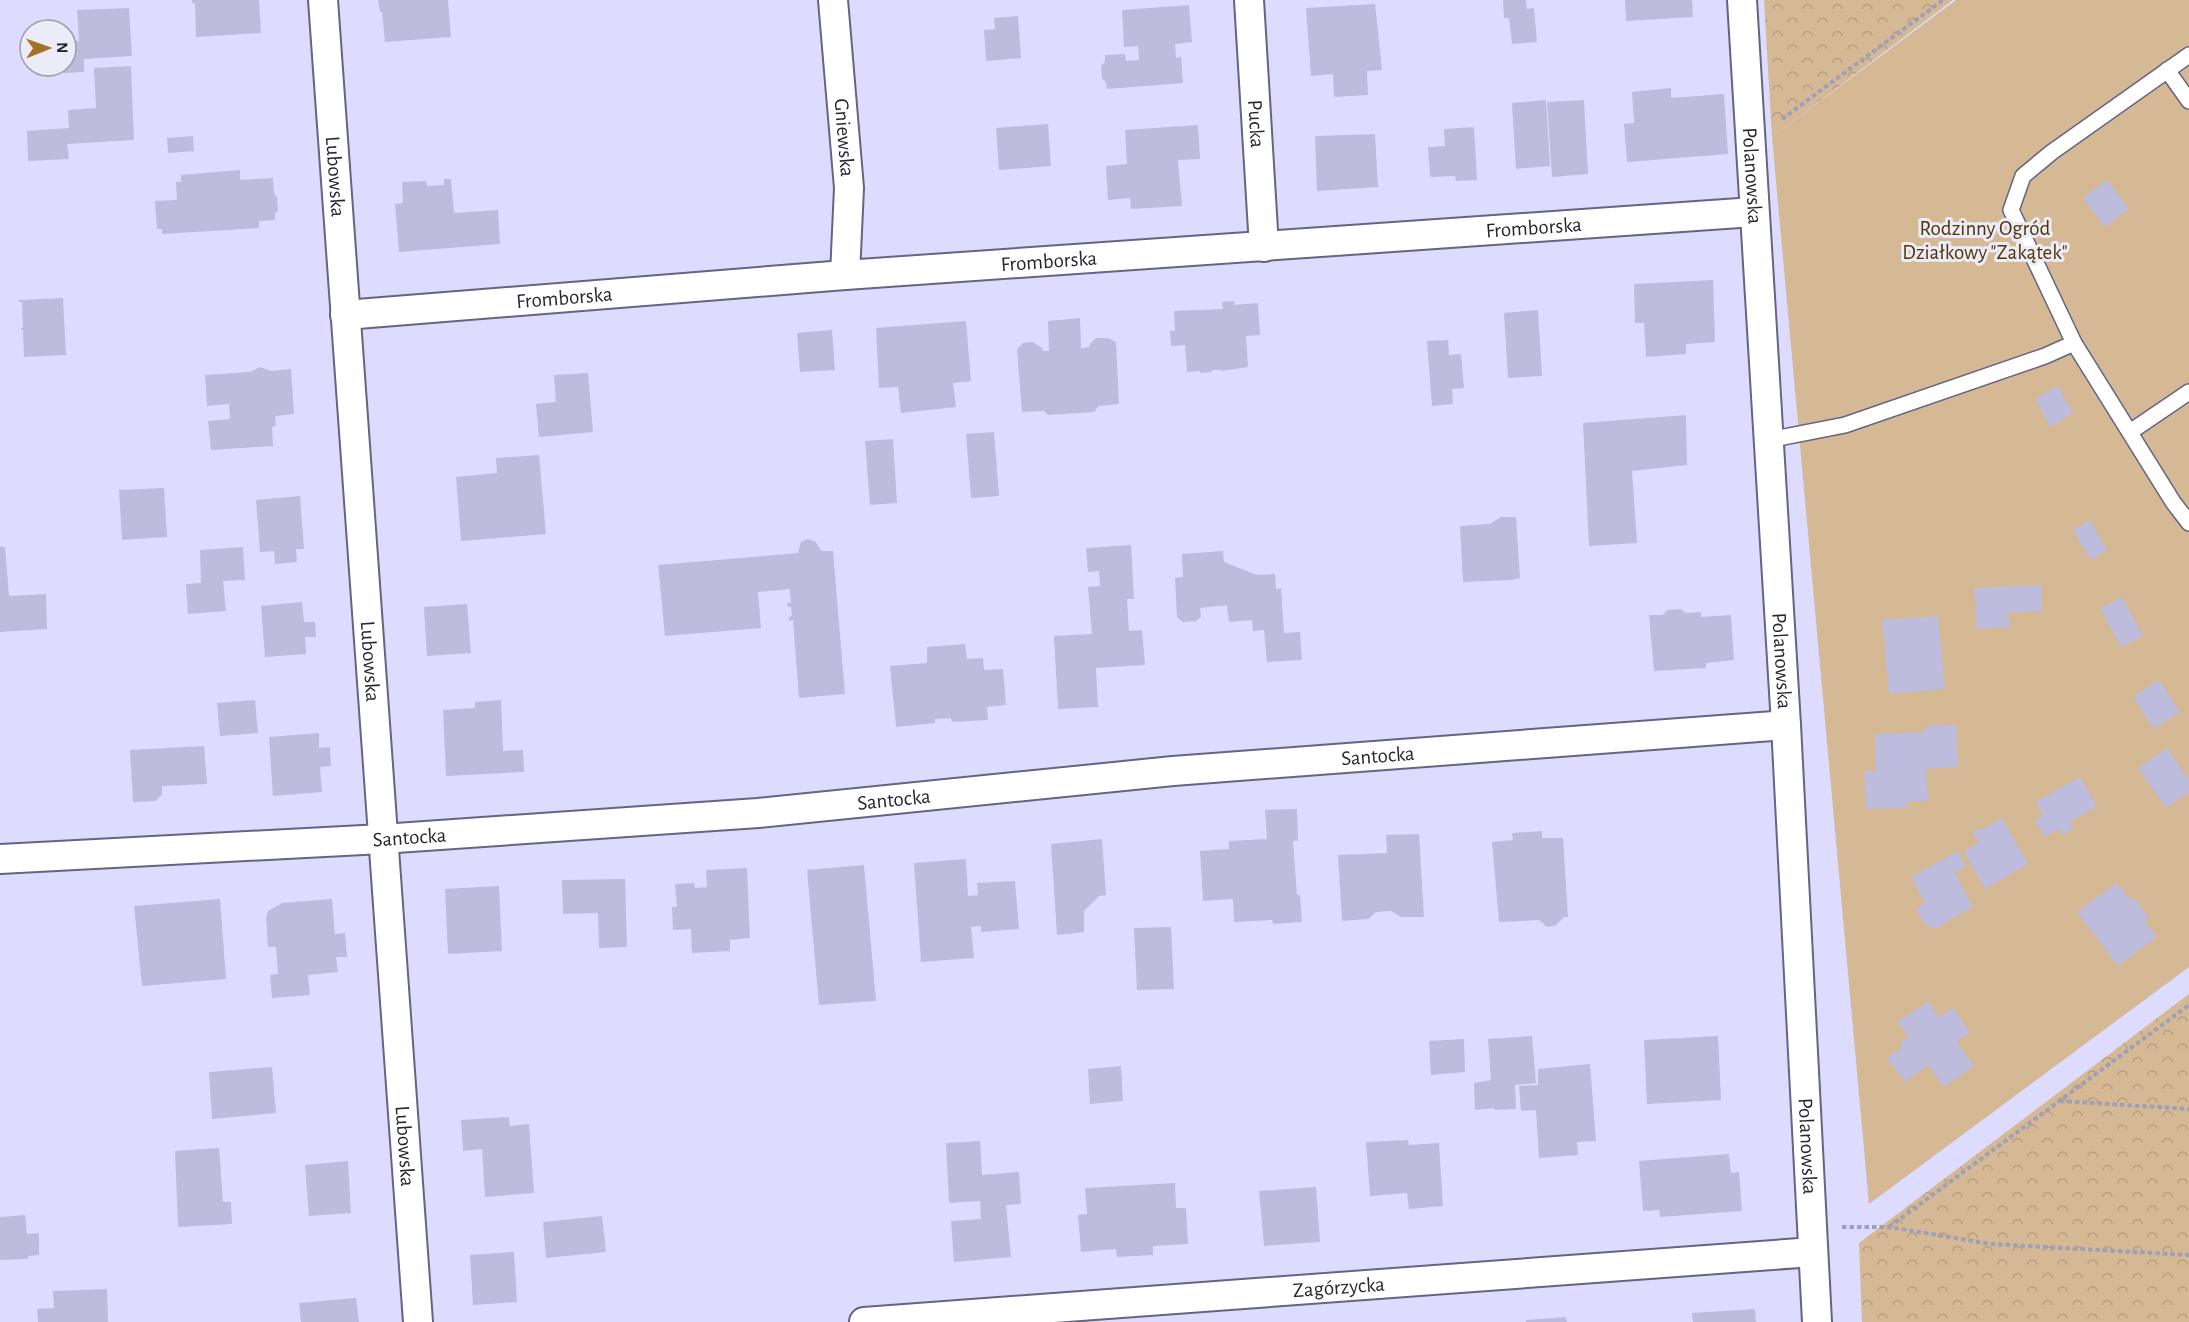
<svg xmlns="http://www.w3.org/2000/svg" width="2189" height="1322" viewBox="0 0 2189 1322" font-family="'Alegreya Sans',sans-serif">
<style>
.forest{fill:url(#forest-crowns)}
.garden{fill:#d5b894}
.building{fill:#bdbcdd}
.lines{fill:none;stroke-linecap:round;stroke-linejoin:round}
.lane-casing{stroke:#656481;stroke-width:18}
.street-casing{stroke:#656481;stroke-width:32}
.path{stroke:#9f9fb9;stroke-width:4;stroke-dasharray:4.5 3;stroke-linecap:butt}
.lane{stroke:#fff;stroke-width:15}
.street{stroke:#fff;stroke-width:28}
.labels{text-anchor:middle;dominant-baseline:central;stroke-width:6;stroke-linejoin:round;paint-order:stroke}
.street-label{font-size:21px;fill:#262632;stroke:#ececf9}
.park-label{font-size:21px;fill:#513406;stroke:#ececf9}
</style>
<defs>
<pattern id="forest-crowns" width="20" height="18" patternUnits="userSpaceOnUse" patternTransform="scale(1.5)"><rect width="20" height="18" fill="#d5b894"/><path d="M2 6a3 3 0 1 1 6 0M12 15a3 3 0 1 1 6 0" fill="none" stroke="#b79e80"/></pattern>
</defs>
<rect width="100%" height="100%" fill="#dddcfe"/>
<!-- forest -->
<g class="forest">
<path d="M1764,0h189l-181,137z"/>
<path d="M2189,994v328h-327l-3,-79z"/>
</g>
<!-- garden -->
<path class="garden" d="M1956,0h233v967l-320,237 -97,-1067z"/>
<!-- building -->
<g class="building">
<path d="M192,0h67l2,33 -65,4 -1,-34h-3z"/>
<path d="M378,0h70l3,37 -66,5 -3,-30h-2z"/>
<path d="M1503,0h23l1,9 7,-1 3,34 -25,2 -3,-26h-5z"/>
<path d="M1625,0h67l1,17 -67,4z"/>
<path d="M1375,4l7,66 -15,1 1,24 -34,2 -1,-23 -22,2 -5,-68z"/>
<path d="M1189,5l3,37 -17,2 1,14 5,-1 2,26 -76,6 -1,-7 -4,-3 -1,-13 4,-4v-7l20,-1 1,7 13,-1 -1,-14 -14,1 -2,-37z"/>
<path d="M129,8l3,48 -48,3v13l-20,1 -1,-7h3v-6h4v-19h9l-2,-31z"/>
<path d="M1018,16l3,42 -35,3 -2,-31 11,-1 -1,-11z"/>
<path d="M131,66l3,74 -67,4 2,15 -41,2 -1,-30 42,-3 -1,-18 28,-2 -2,-40z"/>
<path d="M1671,88v10l53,-4 4,60 -101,8 -3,-38 10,-1 -2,-31z"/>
<path d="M1546,100l4,66 -34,3 -4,-66z"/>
<path d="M1584,100l4,74 -36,3 -5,-75z"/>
<path d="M1048,124l3,42 -52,4 -3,-42z"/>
<path d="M1198,125l2,34 -22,1 4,46 -51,3 -1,-11 -22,2 -2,-34 21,-2 -2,-34z"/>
<path d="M1474,127l3,53 -21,1 -1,-5 -25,1 -2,-30 17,-1 -1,-17z"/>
<path d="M1375,134l3,53 -61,4 -2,-55z"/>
<path d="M193,136l1,15 -26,2 -1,-15z"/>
<path d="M240,170v10l33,-2 1,16 3,3 1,13 -3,4v6l-16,1v7l-97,6v-5h-5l-2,-28 22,-1 -1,-18h5v-7z"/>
<path d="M444,179h7l3,34 44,-3 2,34 -101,8 -4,-48 8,-1 -1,-21 24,-1 1,5 17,-1z"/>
<path d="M2107,180l22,29 -24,18 -22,-29z"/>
<path d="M1713,280l2,62 -29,2v10l-40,3 -2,-34h-9l-1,-39z"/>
<path d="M63,298l3,57 -42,2 -1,-27h-2v-2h2l-1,-26h-3v-2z"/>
<path d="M1234,301v4l24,-2 2,32 -14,1 2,31 -27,4v-1h-10l1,2 -12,1v-2l-13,1 -2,-27 -14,1 -1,-15h5l-1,-20 49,-2 -1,-7z"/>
<path d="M1538,310l4,66 -34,2 -4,-65z"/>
<path d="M1080,318l1,30 8,-1 1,-3 6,-6h12l8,4 3,62 -20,2 -5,6 -46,3 -4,-4 -22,1 -5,-63 6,-6 10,-1 9,6 1,3h6l-1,-30z"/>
<path d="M966,321l5,60 -18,2 3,24 -55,6 -3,-26 -19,1 -3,-60z"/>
<path d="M832,330l3,40 -35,2 -3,-39z"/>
<path d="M1448,340l1,15 12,-1 3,34 -12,1 1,15 -21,2 -5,-65z"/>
<path d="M260,367l11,4 20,-2 3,45 -19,2 1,10 -4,1 1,19 -62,4 -3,-29 22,-2 -1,-15 -22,2 -2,-31 45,-3z"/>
<path d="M588,373l5,59 -54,5 -3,-33 20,-2 -2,-27z"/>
<path d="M2058,386l15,27 -23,14 -15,-28z"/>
<path d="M1686,415l1,50 -55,6 5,72 -48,3 -6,-123z"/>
<path d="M994,432l5,64 -28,2 -5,-64z"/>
<path d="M893,439l4,64 -27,2 -5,-64z"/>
<path d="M539,455l7,79 -85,7 -5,-64 41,-4 -1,-15z"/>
<path d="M164,488l3,49 -45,3 -3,-50z"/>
<path d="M300,496l4,53h-8l1,13 -22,2 -1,-13 -14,1 -4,-52z"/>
<path d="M1501,517h15l4,61 -8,2 -49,2 -3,-56 30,-2z"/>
<path d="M2090,520l17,30 -16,10 -18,-30z"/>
<path d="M808,539l8,3 5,9h12l12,143 -46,4 -6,-78 -4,1v-4l3,-1 -1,-9h-3l-1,-4h4l-1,-14 -32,3 3,36 -96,8 -7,-71 140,-12 3,-11z"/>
<path d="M1131,545l3,54h-7l2,32 13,-1 3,35 -49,3 2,39 -40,2 -4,-73 38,-2 -4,-47 12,-1 -1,-15 -11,1 -2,-24z"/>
<path d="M0,547h5l4,49 37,-2 1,35 -47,3z"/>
<path d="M243,547l2,33 -22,1 3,30 -38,3 -2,-30 15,-1 -1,-33z"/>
<path d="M1223,551l1,11 33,13 18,-1 1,15 5,-1 3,45 16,-1 2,28 -35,2 -3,-32 -11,1 -1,-11 -23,2 -2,-17 -27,3 1,9 -5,4 -13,1 -6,-5 -2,-39 8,-1 -1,-23z"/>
<path d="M2041,585l1,26 -34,2 2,14 -33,2 -3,-41z"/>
<path d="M2122,597l21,39 -22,11 -21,-39z"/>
<path d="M302,602l2,20h11l1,15h-11l1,17 -41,3 -4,-51z"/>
<path d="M467,604l4,49 -44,3 -3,-49z"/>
<path d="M1681,609l5,4 15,-1v5l30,-2 3,45 -28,3v5l-52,3 -5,-56h14l4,-5z"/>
<path d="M1938,616l7,73 -56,5 -7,-74z"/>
<path d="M965,644l2,15 16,-1 1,12 19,-1 3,36 -19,2 1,13 -36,2 -1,-4 -16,1v4l-39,4 -6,-61 37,-3v-16z"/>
<path d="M2159,680l21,32 -26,17 -21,-32z"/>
<path d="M255,700l3,33 -38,3 -3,-33z"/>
<path d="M501,700l2,51 20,-1 1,22 -78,4 -3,-66 32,-2v-6z"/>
<path d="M1956,725l2,42 -32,2 2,32 -21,1v6l-41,1 -2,-38h12l-1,-37 50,-2v-6z"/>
<path d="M319,733v15l11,-1 1,19 -11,1 2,25 -49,4 -4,-59z"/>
<path d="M204,746l3,38 -45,2v8l-6,7 -23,1 -3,-52z"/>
<path d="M2167,748l22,32v12l-23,16 -28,-40z"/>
<path d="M2080,777l17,29 -27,16 3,7 -10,6 -4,-6 -15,8 -9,-17 8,-5 -7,-13z"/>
<path d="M1297,809l1,32h-5l4,54h3l2,27 -29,2 -1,-4 -38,2 -1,-23 -30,2 -3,-50 29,-2v-8l38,-2 -2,-29z"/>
<path d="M2002,818l26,46 -43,25 -21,-37 14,-9 -5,-11 7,-4 1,2z"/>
<path d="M1542,831v7h21l5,79h-4l-9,9 -8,1 -8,-7 -40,2 -7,-80 21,-2 -1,-7z"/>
<path d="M1419,834l5,83h-23l-10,-6 -15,1 -8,7 -26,2 -4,-66 49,-2 -1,-18z"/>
<path d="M1102,839l4,56 -7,1 -15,15v21l-27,3 -6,-91z"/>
<path d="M1958,851l8,15 -11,7 18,34 -35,20 -8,2 -3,-6 -2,1 -9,-15 9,-6 -14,-26z"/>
<path d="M966,859l2,37 10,-1 -1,-12 38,-2 4,48 -38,3v-6l-10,1 3,31 -53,4 -7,-99z"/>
<path d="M864,865l12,136 -57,4 -12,-135z"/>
<path d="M747,868l3,70 -20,2v11l-38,2 -1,-24 -18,1 -1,-23h5l-2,-23 19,-1 1,5 12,-1 -1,-17z"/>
<path d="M625,879l2,68 -28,1 -1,-35 -35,1 -1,-34z"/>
<path d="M2117,883l12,16 4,-2 16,21 -4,3 12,16 -39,29 -41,-54z"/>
<path d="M499,886l3,65 -54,3 -3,-65z"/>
<path d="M220,899l6,80 -84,7 -8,-80z"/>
<path d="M332,899l3,35 10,-1 2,24h-11l2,15 -30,3 2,20 -38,3 -2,-23 8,-1 -2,-27h-8l-2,-30 2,-6 14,-8z"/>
<path d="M1171,927l3,62 -37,1 -3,-62z"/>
<path d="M1928,1001l11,16 14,-9 17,24 -13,10 17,24 -30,21 -16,-22 -23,17 -18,-24 16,-12 -3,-4 9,-5 -11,-15z"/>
<path d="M1532,1036l4,47 -21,2 1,24 -22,1v-2l-19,2 -1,-27 17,-3 -3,-41z"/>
<path d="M1718,1036l3,64 -74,4 -3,-64z"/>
<path d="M1464,1039l1,33 -34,3 -2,-34z"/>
<path d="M1590,1064l6,77 -19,1 1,13 -39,3 -3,-48 -15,1 -2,-25 19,-1v-16z"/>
<path d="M1121,1066l2,35 -33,3 -2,-35z"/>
<path d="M272,1067l4,46 -64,6 -3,-47z"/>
<path d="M509,1117l1,9 19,-2 5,69 -49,4 -3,-48 -19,2 -2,-31z"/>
<path d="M1408,1140l1,5 30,-2 4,63 -34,3 -2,-16 -37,3 -4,-54z"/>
<path d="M980,1141l2,34 37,-3 2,32 -15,1 5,52 -57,5 -3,-41 30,-2 -1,-18 -31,2 -3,-60z"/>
<path d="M219,1148l4,54h8l1,22 -54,3 -3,-76z"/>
<path d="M1729,1154l2,19 8,-1 3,39 -82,6 -1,-7 -16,1 -4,-50z"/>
<path d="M348,1161l3,52 -42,3 -4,-51z"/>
<path d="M1175,1183l1,25h10l2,36 -35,2v9l-36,2 -1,-8 -35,3 -3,-37 9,-1 -2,-26z"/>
<path d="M1316,1187l4,55 -56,4 -5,-55z"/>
<path d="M25,1215l2,19 12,-1v22l-11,1v3l-28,1v-43z"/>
<path d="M602,1216l4,36 -60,6 -3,-36z"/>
<path d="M514,1252l3,50 -44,3 -3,-50z"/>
<path d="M107,1289l1,33h-70l-1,-13 17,-1 -1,-17z"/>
<path d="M356,1298l3,24h-58l-2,-19z"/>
<path d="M1755,1309l1,13h-63l-1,-9z"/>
<path d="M1566,1317l1,5h-41v-2z"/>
</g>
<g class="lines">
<defs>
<g id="lane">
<path d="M2189,55l-137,97 -29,24 -12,34 63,133 99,159 16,21"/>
<path d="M2167,70l22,31"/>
<path d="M2130,432l59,-40"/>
<path d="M1768,440l77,-15 200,-69 29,-13"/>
</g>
<g id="street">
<path id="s1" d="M323,0l95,1322"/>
<path id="s2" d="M833,0l16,188 -4,87"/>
<path id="s3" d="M1249,0l15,247"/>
<path id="s4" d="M1742,0l44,725 31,597"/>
<path id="s5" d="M345,315l500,-40 909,-63"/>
<path id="s6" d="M0,859l382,-20 376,-26 415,-42 613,-46"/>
<path id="s7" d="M864,1322l949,-70"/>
</g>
</defs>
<!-- lane casing -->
<use href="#lane" class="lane-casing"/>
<!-- street casing -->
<use href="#street" class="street-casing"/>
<!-- path -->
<g class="path">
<path d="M1782,119l161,-119"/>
<path d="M2060,1101l129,8"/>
<path d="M1842,1227h47l102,17 198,11"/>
<path d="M1889,1227l300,-222"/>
</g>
<!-- lane -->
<use href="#lane" class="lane"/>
<!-- street -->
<use href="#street" class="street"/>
</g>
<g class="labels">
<!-- street labels -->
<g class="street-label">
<text stroke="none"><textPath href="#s3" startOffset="124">Pucka</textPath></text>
<text stroke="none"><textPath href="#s2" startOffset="138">Gniewska</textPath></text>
<text stroke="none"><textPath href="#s1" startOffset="177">Lubowska</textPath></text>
<text stroke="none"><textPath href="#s4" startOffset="176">Polanowska</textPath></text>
<text stroke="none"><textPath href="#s5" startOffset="1192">Fromborska</textPath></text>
<text stroke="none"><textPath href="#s5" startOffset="706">Fromborska</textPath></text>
<text stroke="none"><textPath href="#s5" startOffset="220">Fromborska</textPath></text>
<text stroke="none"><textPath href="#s1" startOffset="663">Lubowska</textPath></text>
<text stroke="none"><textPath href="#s4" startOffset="662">Polanowska</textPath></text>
<text stroke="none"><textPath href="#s6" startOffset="1382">Santocka</textPath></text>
<text stroke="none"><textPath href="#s6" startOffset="896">Santocka</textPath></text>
<text stroke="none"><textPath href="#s6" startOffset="410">Santocka</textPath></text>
<text stroke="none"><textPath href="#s1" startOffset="1149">Lubowska</textPath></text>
<text stroke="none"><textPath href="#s4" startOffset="1148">Polanowska</textPath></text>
<text stroke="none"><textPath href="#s7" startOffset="476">Zagórzycka</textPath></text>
</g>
<!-- park labels -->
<g class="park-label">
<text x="1985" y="228">Rodzinny Ogród<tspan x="1985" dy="24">Działkowy "Zakątek"</tspan></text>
</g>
</g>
<!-- north arrow -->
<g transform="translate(48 48) rotate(89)"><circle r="28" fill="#ececf9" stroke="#9d9da9" stroke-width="1.5"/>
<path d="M0-4.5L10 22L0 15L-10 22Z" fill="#a47129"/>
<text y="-9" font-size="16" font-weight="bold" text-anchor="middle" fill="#262632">N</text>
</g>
</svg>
